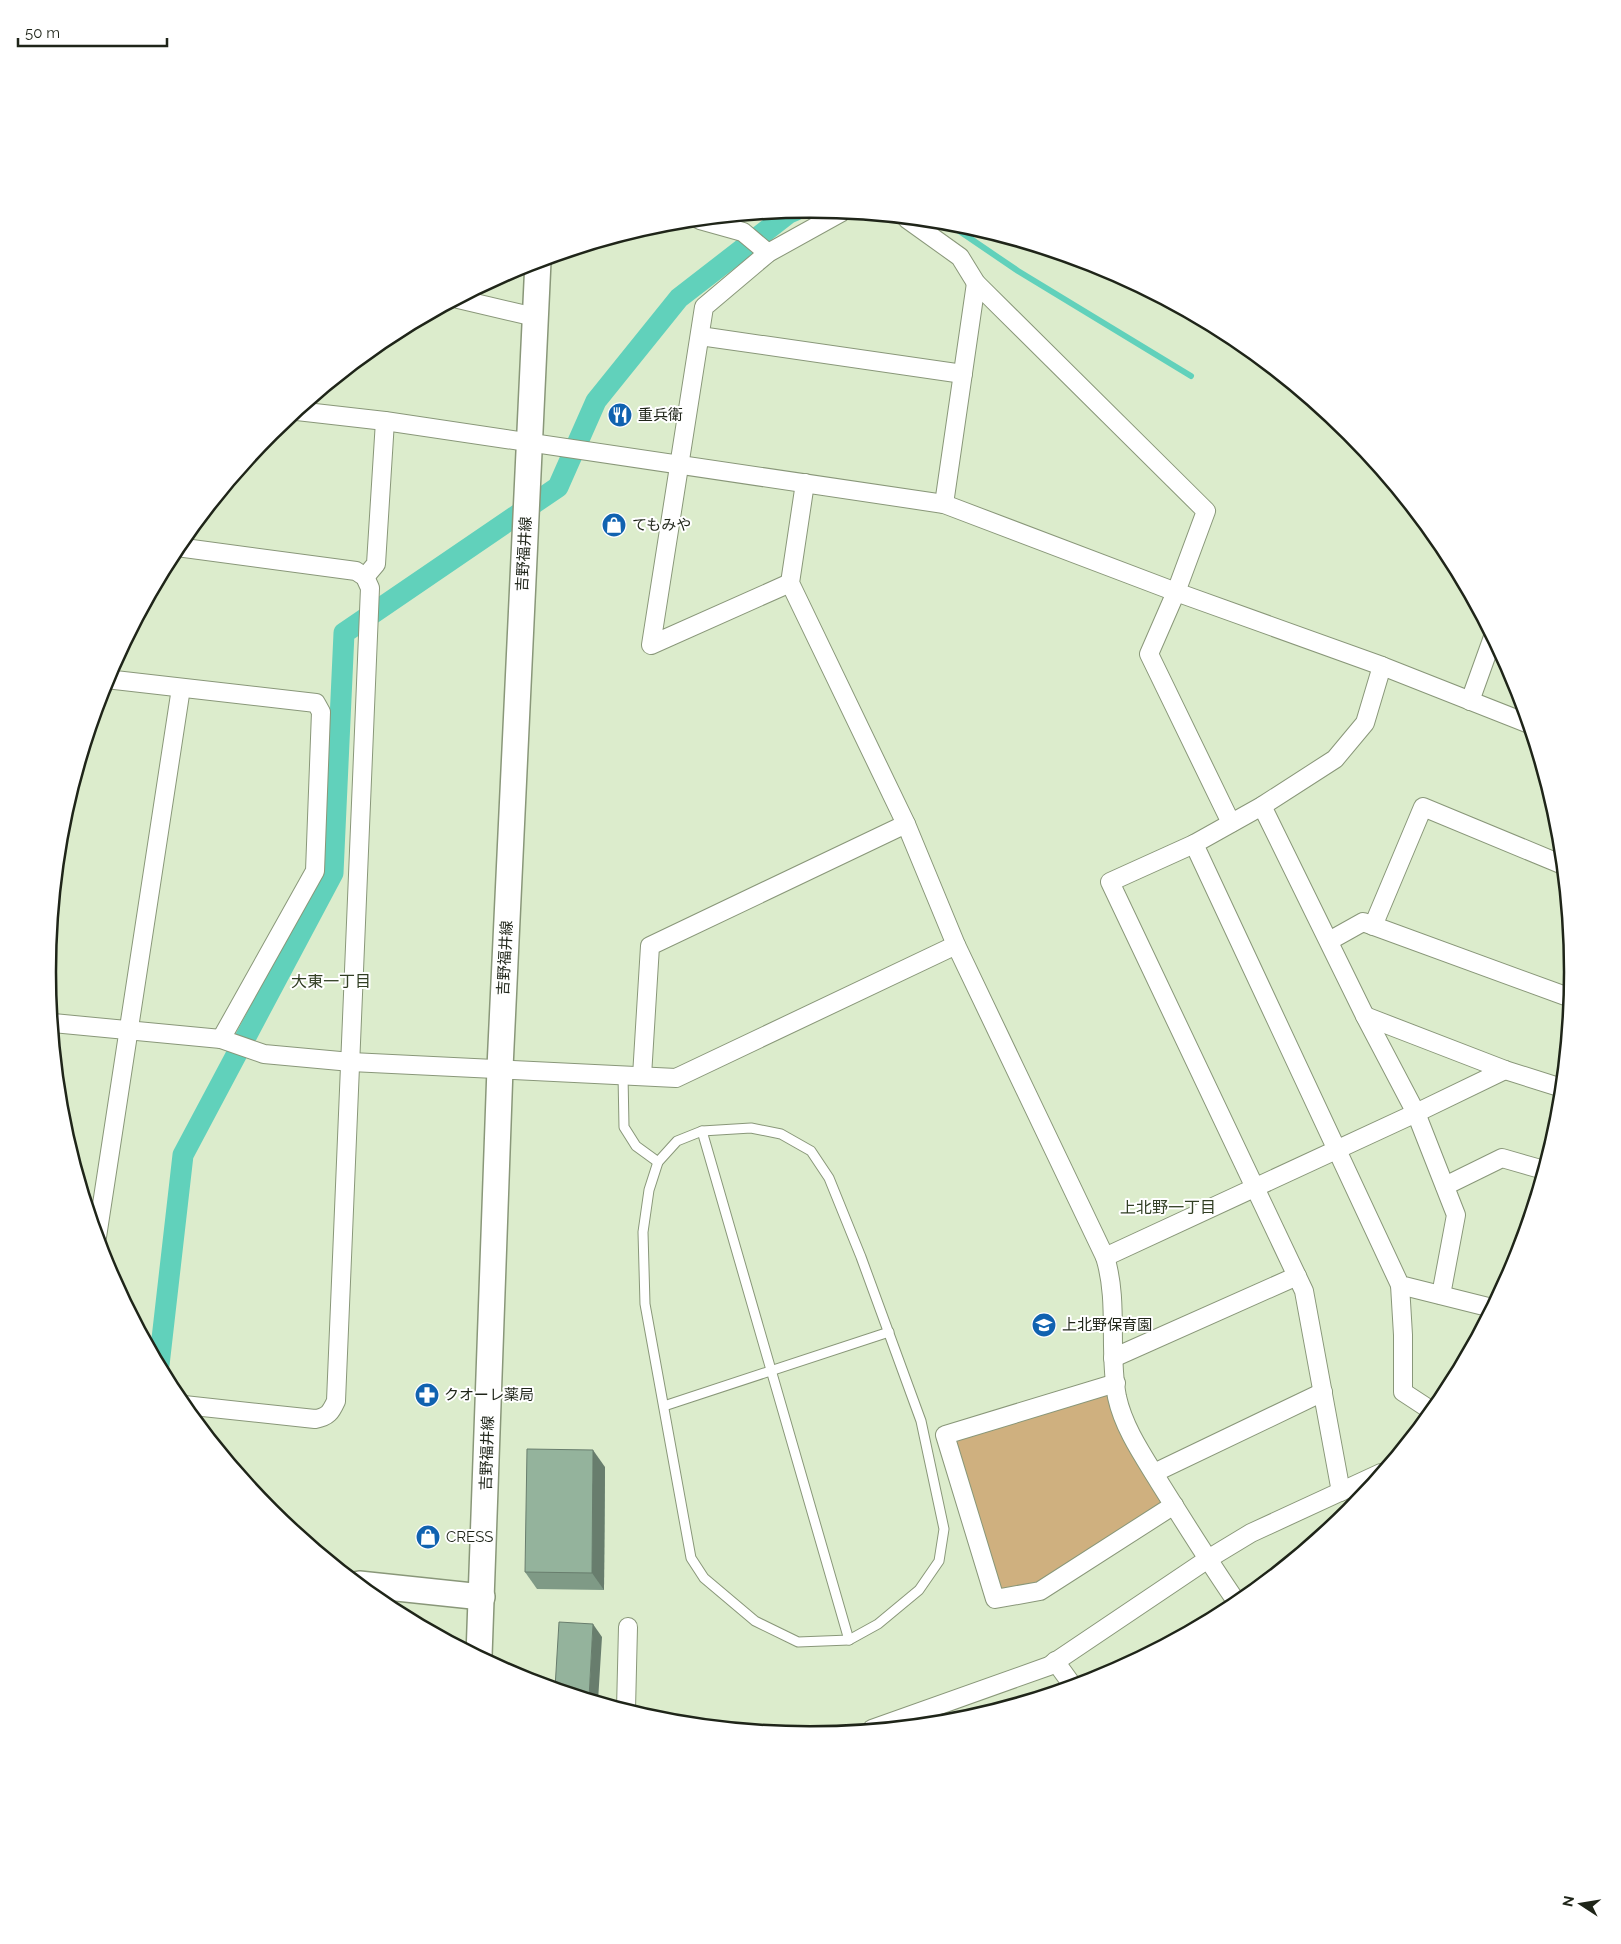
<svg xmlns="http://www.w3.org/2000/svg" width="1621" height="1944" viewBox="0 0 1621 1944" font-family="Raleway,'Noto Sans JP',sans-serif">
<style>
.green{fill:#cfb07f}
.lines{fill:none;stroke-linecap:round;stroke-linejoin:round}
.stream{stroke:#61d1bb;stroke-width:6}
.canal{stroke:#61d1bb;stroke-width:21}
.lane-casing{stroke:#899779;stroke-width:11}
.street-casing{stroke:#899779;stroke-width:20}
.secondary-casing{stroke:#899779;stroke-width:28}
.lane{stroke:#fff;stroke-width:9}
.street{stroke:#fff;stroke-width:18}
.secondary{stroke:#fff;stroke-width:25}
.wall{fill:#7f9a86}
.shaded-wall{fill:#687d6d}
.building{fill:#94b39c;stroke:#687d6d}
.labels{text-anchor:middle;dominant-baseline:central;stroke-width:4;stroke-linejoin:round;paint-order:stroke}
.poi-label{font-size:15px;fill:#1f2519;stroke:#fff;text-anchor:start}
.street-label{font-size:15px;fill:#1f2519;stroke:#fff}
.neighbourhood-label{font-size:16px;fill:#323f24;stroke:#fff}
.rim{fill:none;stroke:#1f2519;stroke-width:2.5}
</style>
<rect width="100%" height="100%" fill="#dceccc"/>
<!-- green -->
<path class="green" d="M1116,1383l58,122 -125,80 -54,14 -42,-166z"/>
<g class="lines">
<!-- stream -->
<path class="stream" d="M946,222l72,49 173,105"/>
<!-- canal -->
<path class="canal" d="M159,1365l24,-210 150,-282 11,-240 214,-146 38,-86 83,-103 110,-85 7,-3"/>
<defs>
<g id="lane">
<path d="M623,1075l1,52 12,19 22,16"/>
<path d="M751,1128l30,6 30,17 18,27 32,79 60,164 23,108 -5,32 -20,29 -41,34 -29,16 -51,2 -43,-21 -51,-43 -13,-20 -46,-254 -2,-72 6,-42 9,-28 19,-21 25,-10z"/>
<path d="M702,1131l147,509"/>
<path d="M664,1406l225,-74"/>
</g>
<g id="street">
<path d="M907,219l53,38 16,26 230,228 -30,81 -27,62 82,169"/>
<path d="M700,220l43,12 25,21"/>
<path d="M458,299l77,18"/>
<path d="M700,336l263,38"/>
<path d="M297,411l88,10 559,83 232,88 206,74 147,58"/>
<path d="M805,483l-15,100 116,241 50,121 149,312c14,45 3,94 12,140 7,32 27,60 44,88 25,40 50,80 77,119"/>
<path d="M944,504l32,-221"/>
<path d="M177,547l179,24 9,6 5,11 -34,813c-5,11 -8,16 -21,18l-131,-14"/>
<path d="M365,577l11,-13 9,-143"/>
<path d="M790,583l-139,62 53,-338 64,-54 74,-41"/>
<path d="M1382,666l-17,57 -30,36 -73,47 -68,38 206,441 92,23"/>
<path d="M106,679l210,24 5,9 -6,159 -94,168"/>
<path d="M1470,701l23,-64"/>
<path d="M1262,806l103,210 51,97 40,102 -15,80"/>
<path d="M1194,844l-84,38 194,409 37,201"/>
<path d="M1373,926l50,-119 140,58"/>
<path d="M1329,941l34,-19 208,76"/>
<path d="M1365,1016l140,54 57,18"/>
<path d="M53,1023l168,16 43,15 87,8 325,16 280,-133"/>
<path d="M642,1076l8,-130 256,-122"/>
<path d="M1445,1186l57,-28 42,12"/>
<path d="M97,1237l84,-549"/>
<path d="M1105,1257l311,-144 89,-43"/>
<path d="M1400,1285l3,50v57l29,19"/>
<path d="M1113,1358l184,-82"/>
<path d="M1116,1383l-171,52 50,164 45,-8 134,-86"/>
<path d="M1154,1473l169,-81"/>
<path d="M1055,1661l18,25"/>
<path d="M626,1709l2,-82"/>
<path d="M872,1729l177,-63 159,-107 43,-26 130,-60"/>
</g>
<g id="secondary">
<path d="M359,1584l123,13"/>
<path d="M479,1656l21,-588 38,-807"/>
</g>
</defs>
<!-- lane casing -->
<use href="#lane" class="lane-casing"/>
<!-- street casing -->
<use href="#street" class="street-casing"/>
<!-- secondary casing -->
<use href="#secondary" class="secondary-casing"/>
<!-- lane -->
<use href="#lane" class="lane"/>
<!-- street -->
<use href="#street" class="street"/>
<!-- secondary -->
<use href="#secondary" class="secondary"/>
</g>
<!-- wall -->
<path class="wall" d="M605,1467l-1,123 -67,-1 -12,-17z"/>
<!-- shaded-wall -->
<g class="shaded-wall">
<path d="M593,1450l12,17 -1,123 -12,-17z"/>
<path d="M593,1624l9,13 -4,64 -9,-3z"/>
</g>
<!-- building -->
<g class="building">
<path d="M527,1449l66,1 -1,123 -67,-1z"/>
<path d="M559,1622l34,2 -4,74 -34,-10z"/>
</g>
<!-- icons -->
<defs>
<symbol id="restaurant-disc" viewBox="-11 -11 22 22"><circle r="9.5" fill="#1062b0" stroke="#fff"/><path d="M-5-6h1v4h1v-4h1v4h1v-4h1v5L-1.5 .5V6h-2V.5L-5-1ZM5-6V6H3V1.5H1.5Q1.5-4 5-6Z" fill="#fff"/></symbol>
<symbol id="shop-disc" viewBox="-11 -11 22 22"><circle r="9.5" fill="#1062b0" stroke="#fff"/><path d="M-5-2.5h2.3a2.7 3.5 0 0 1 5.4 0H5L5.5 6h-11ZM-1.5-2.5h3a1.5 2.3 0 0 0-3 0Z" fill="#fff"/></symbol>
<symbol id="school-disc" viewBox="-11 -11 22 22"><circle r="9.5" fill="#1062b0" stroke="#fff"/><path d="M0-5L7-2L0 1L-7-2ZM-4 1L0 2.5L4 1V4Q0 6-4 4Z" fill="#fff"/></symbol>
<symbol id="pharmacy-disc" viewBox="-11 -11 22 22"><circle r="9.5" fill="#1062b0" stroke="#fff"/><path d="M-2-6h4v4h4v4h-4v4h-4v-4h-4v-4h4Z" fill="#fff"/></symbol>
</defs>
<g fill-rule="evenodd">
<use href="#restaurant-disc" x="606" y="401" width="28" height="28"/>
<use href="#shop-disc" x="600" y="511" width="28" height="28"/>
<use href="#school-disc" x="1030" y="1311" width="28" height="28"/>
<use href="#pharmacy-disc" x="413" y="1381" width="28" height="28"/>
<use href="#shop-disc" x="414" y="1523" width="28" height="28"/>
</g>
<g class="labels">
<!-- poi labels -->
<g class="poi-label">
<text x="638" y="415">重兵衛</text>
<text x="632" y="525">てもみや</text>
<text x="1062" y="1325">上北野保育園</text>
<text x="444" y="1395">クオーレ薬局</text>
<text x="446" y="1537">CRESS</text>
</g>
<!-- street labels -->
<g class="street-label">
<text transform="translate(524 554) rotate(-87)">吉野福井線</text>
<text transform="translate(505 958) rotate(-87)">吉野福井線</text>
<text transform="translate(487 1453) rotate(-88)">吉野福井線</text>
</g>
<!-- neighbourhood labels -->
<g class="neighbourhood-label">
<text x="331" y="981">大東一丁目</text>
<text x="1168" y="1207">上北野一丁目</text>
</g>
</g>
<!-- crop -->
<path d="M0 0H1621V1944H0ZM56 972a754 754 0 1 1 1508 0a754 754 0 1 1-1508 0Z" fill="#fff" fill-rule="evenodd"/>
<path class="rim" d="M56 972a754 754 0 1 1 1508 0a754 754 0 1 1-1508 0Z"/>
<!-- north arrow -->
<g transform="translate(1581 1904) rotate(282)" stroke="#ffffff" stroke-width="4" paint-order="stroke">
<path d="M0-4L9 19L0 12L-9 19Z" fill="#1f2519"/>
<text y="-8" font-size="14" font-weight="bold" text-anchor="middle" fill="#1f2519">N</text>
</g>
<!-- scale -->
<path d="M18 38v8h149v-8" fill="none" stroke="#1f2519" stroke-width="2.5"/>
<text x="25" y="38" font-size="15" fill="#1f2519" stroke="#ffffff" stroke-width="4" paint-order="stroke">50 m</text>
</svg>
